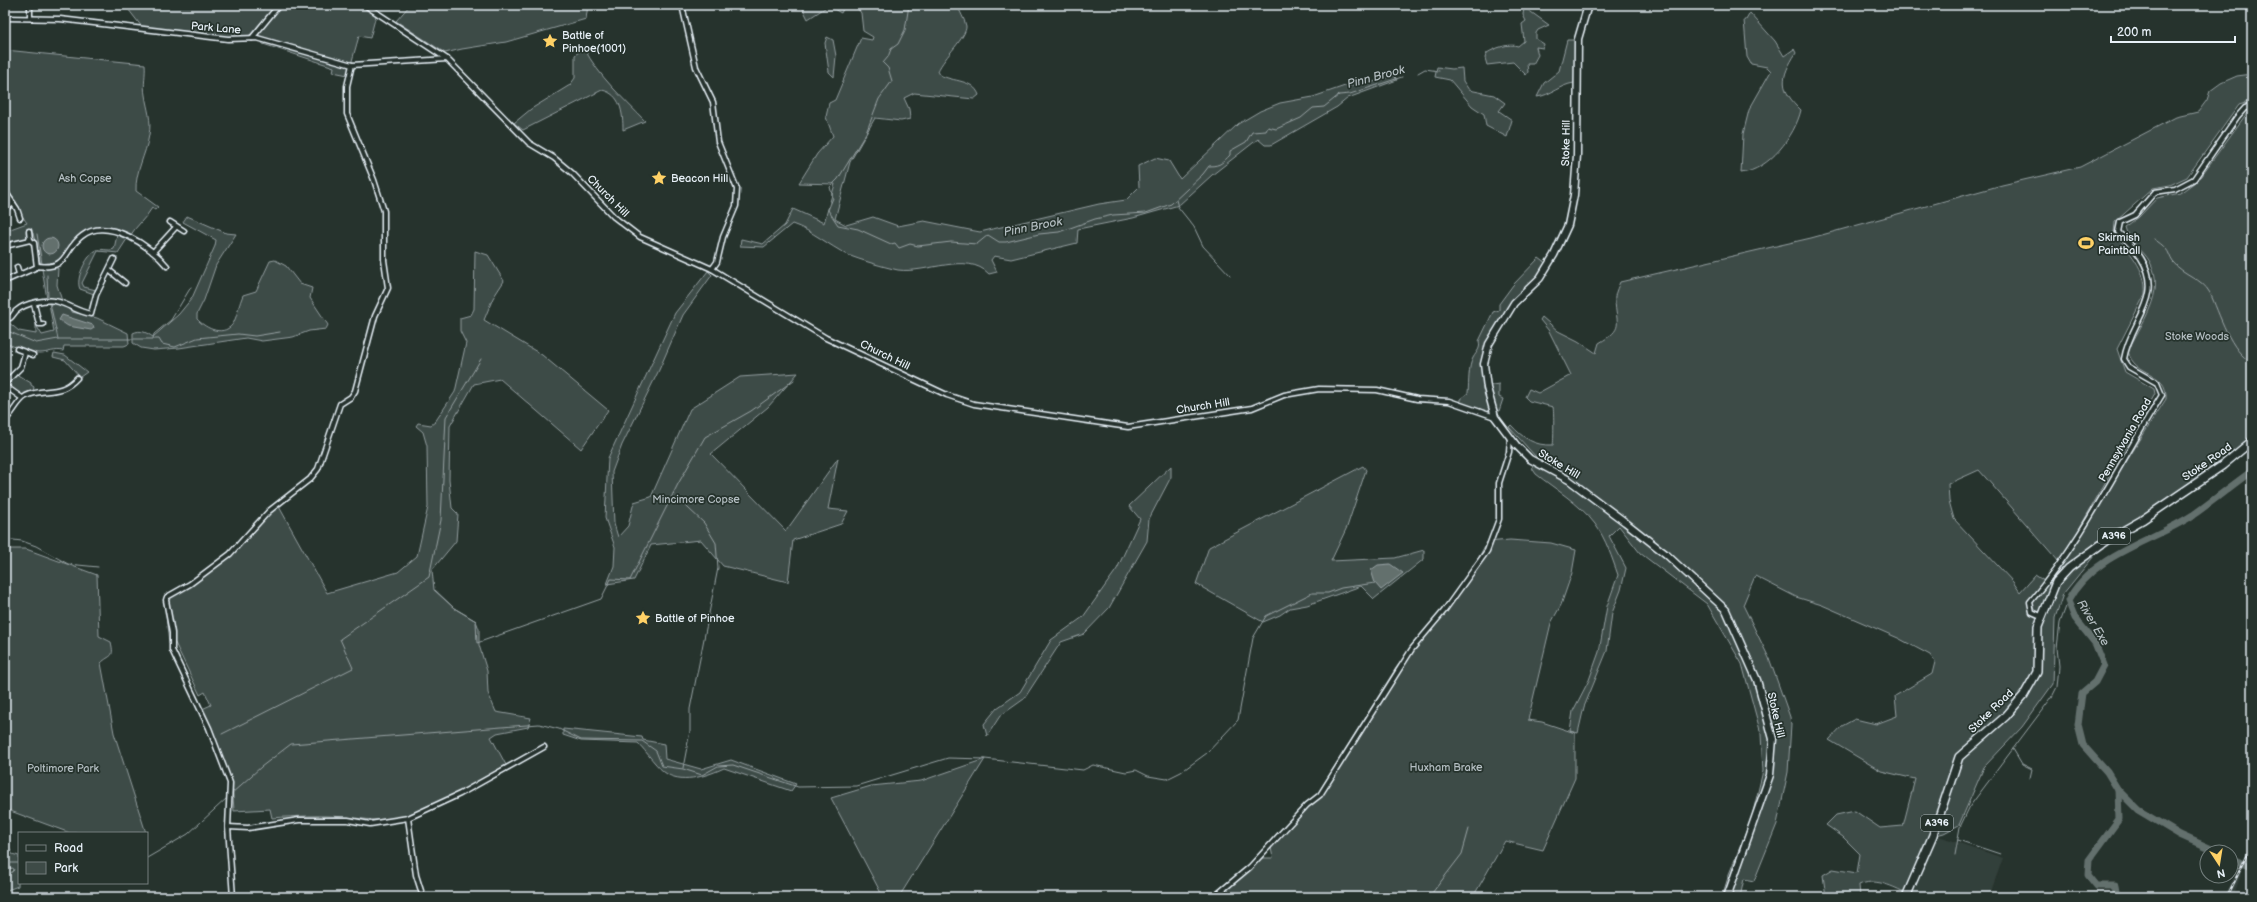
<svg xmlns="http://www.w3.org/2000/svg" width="2257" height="902" viewBox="0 0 2257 902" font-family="'Balsamiq Sans',sans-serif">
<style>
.built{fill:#333f3a}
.green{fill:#3e4b47;stroke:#939ea0}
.water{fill:#636f6d;stroke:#98a3a5}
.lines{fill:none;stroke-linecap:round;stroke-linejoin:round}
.stream{stroke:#98a3a5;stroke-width:1}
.river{stroke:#636f6d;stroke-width:7}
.street-casing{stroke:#e8f1f8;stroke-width:7}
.secondary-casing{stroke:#e8f1f8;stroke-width:9}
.primary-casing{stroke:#e8f1f8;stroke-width:10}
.street{stroke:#26332d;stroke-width:4}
.secondary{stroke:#26332d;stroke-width:6}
.primary{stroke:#26332d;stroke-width:7}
.rail-casing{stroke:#e8f1f8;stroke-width:2.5}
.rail{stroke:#26332d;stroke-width:1;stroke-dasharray:3;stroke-linecap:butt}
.labels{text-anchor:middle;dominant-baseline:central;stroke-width:3.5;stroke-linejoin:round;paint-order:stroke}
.shield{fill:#26332d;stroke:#aeb8bb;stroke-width:1}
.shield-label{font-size:10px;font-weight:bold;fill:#e8f1f8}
.street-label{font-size:11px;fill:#e8f1f8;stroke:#26332d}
.poi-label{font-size:11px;fill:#e8f1f8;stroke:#26332d;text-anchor:start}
.park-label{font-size:11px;fill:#b5bfc3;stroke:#26332d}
.water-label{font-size:12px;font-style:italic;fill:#b3bdc0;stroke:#26332d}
</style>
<rect width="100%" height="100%" fill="#26332d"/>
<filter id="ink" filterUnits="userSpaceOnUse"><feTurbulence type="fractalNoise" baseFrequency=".025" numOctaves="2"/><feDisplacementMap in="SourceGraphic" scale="8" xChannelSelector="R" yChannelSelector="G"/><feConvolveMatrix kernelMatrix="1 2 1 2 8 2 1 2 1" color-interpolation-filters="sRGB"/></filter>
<g filter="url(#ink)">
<!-- built -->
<g class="built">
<path d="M1936,835l67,23 -14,39h-62l-14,-4z"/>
<path d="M2235,873l6,2 -8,22h-9z"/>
</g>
<!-- green -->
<g class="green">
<path d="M125,5h151l-26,30c-17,8 -86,-5 -108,-8z"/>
<path d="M280,5h82l14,10 -6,23 -11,-2 -11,39 -15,-3 1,-5 -71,-23 -5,-8 3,-8z"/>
<path d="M410,5h178l-2,14 -80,23 -44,7 -17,4 -49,-32z"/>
<path d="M806,5h39l-4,8 -13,-7 -20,13 -5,-10z"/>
<path d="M855,5h103c1,7 7,14 8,21 1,11 -22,31 -28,45l2,4c13,7 33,4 39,20l-5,4 -60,-6 -10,5 5,11 1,10 -9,2 -26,-3 -25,44 -15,57 11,6 27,-8 25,9 26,-5 56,11 119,-28 27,-4 13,-13 -1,-21 17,-8 14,3 11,18 58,-55 22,-13 20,-8 33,-6 32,-11 28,-4 21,-7 3,5 -49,18 -11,9 -66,38h-6l-7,-6 -46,36 -33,30 -46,13 -55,11 -1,14 -66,16 -17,-3 -3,4 6,12 -8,2c-22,-23 -63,0 -91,-4 -14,-3 -38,-10 -50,-15 -20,-10 -35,-24 -56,-31l-28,23 -24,-1 1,-7 22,5 22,-19 8,-16 31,14 11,-39 -36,-1 18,-29 16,-18 -7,-19 3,-14 6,-3 26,-62 11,2 1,-3 -10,-6 -2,-18z"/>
<path d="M1524,7l25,18 -11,5 -2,3v6l8,5 -1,4 -7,-1 2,8 -5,9h-6l1,8 -2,3 -13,-13 -26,3 -2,-7 2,-5c8,-5 22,-10 31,-7l6,-5 -2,-17 4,-3 -3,-6z"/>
<path d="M1750,13l25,28 9,15 10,-7 2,4c-16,25 -17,36 5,57 -6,26 -32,60 -60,63l2,-39 6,-24 22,-39 -4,-4 -16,-3 -4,-7 -3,-37h2z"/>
<path d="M827,37l6,3 3,16 -2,21 -5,-5 -4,-29z"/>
<path d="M1567,40h8l2,5 -3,38c-14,2 -23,12 -37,14l7,-14 15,-12z"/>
<path d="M584,48c15,29 39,50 61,73l-22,9c0,-17 -2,-36 -21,-40l-79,40 -9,-7 17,-14 39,-24 5,-7v-23z"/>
<path d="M5,50l140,14c1,10 -2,21 0,31 2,14 7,25 4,40 -3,20 -14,36 -13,56l22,16 -3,3 -3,-2c-6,10 -16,18 -22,28 -13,-7 -36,-12 -49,-2 -9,8 -14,21 -24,30l-16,1 -8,-32 -6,-2 1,8 -23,6v-14l22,-8c-3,-4 -21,-32 -22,-35 -2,-9 -1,-24 3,-32l-3,-1z"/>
<path d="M1437,67l15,2 10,-1 1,13 6,9 25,5 11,8 -6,8 13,9 -5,17 -21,-11 -2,-12 -12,-8 -22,-26 -15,-3z"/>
<path d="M2252,74v27l-13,4 -52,72 -17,8 -17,3 -38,34 -1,11c14,18 33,36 31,61l-28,55 8,23 29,17 1,5 -95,169 -81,-93 -31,14 1,17 5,18 59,63 7,10 15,-17 15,10 -1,-6 16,-21 101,-159c2,-30 -32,-21 -38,-48 12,-26 39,-59 22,-89 -7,-13 -22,-20 -25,-35l14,-10 18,-19 23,-5 18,-13 49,-67 5,-1v325l-33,31 -112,72 -44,54 -8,24 -2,66 -31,43 -38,40 -25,58 -15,8 -15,4 -25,55c-14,-7 -30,-14 -45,-7l1,12h-34l-3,-22 10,-6 24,4 3,-19 -17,-17 -17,-12 10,-10 19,-4 25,17 23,-2 12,-47 -34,-8 -52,-31 13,-14 13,-7 21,5 21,-8 -2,-20 37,-22 3,-12 -5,-7 -32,-17 -76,-33 -26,-8 -41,-21 -12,29 26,53 21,59 1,8 -3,47 -11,52 -23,57 -10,-2 -4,18h-18l7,-23 22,-54 12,-49 -2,-37 -19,-70 -35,-60 -67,-51 -21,-27 -10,10 17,32 -5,22 -9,23 -5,38 -23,56 -6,26 -8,-2 3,-20 16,-31 10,-28 8,-46 11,-31c-6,-17 -12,-36 -23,-51 -15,-20 -40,-35 -59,-50l-4,-6 4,-11 -27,-30 2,-2c12,13 23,21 42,20 1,-3 1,-35 0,-38l-24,-6 -4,-4 4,-8 9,4 33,-18 -22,-44 -9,-11 2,-3 16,14 20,10 18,12 3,-10c26,-15 17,-18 16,-43 -1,-5 3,-13 5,-18l191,-44 191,-53 78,-18 96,-50 22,-5 9,-12 3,-9 11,-8 16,-7z"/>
<path d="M187,216l39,17 10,1 -20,31 -12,35 -7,14v5c9,10 28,19 37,3 4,-9 5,-18 9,-27l13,-4 14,-30 5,-1 11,6 14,18 12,4 -2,10 18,27 -2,4 -17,2 -16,6 -31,4 -16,-3 -67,10 -25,2 -13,-2 -8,-5v-10c8,-4 14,0 20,4l26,-23 13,-16 23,-52 1,-6 -33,-18z"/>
<path d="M117,235l10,4 -9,14 -20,-2 -16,32 2,4 12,3 -2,4 -14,-5c-5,-10 6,-32 15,-38 6,-4 13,1 19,-2z"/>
<path d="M475,251l13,4 16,26 -11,17 -9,22 58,35 66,55 -27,39 -81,-70 -26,5 -24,42 -1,54 3,28 6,6 -2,27 -24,29 2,20 20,18 22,13 3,8v16l8,26 1,22 8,19 35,6 -3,9 -31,6 -6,4 15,28c-33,19 -89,56 -127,55 -11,0 -23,-2 -34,-3 -24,-2 -48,-1 -73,1l-2,-9 -36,2 -2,-30 -30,-72 9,-4 -6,-13 -5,3 -25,-52 -6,1 -5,-47 25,-14 41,-31 47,-49 50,90 71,-21 19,-16 11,-49 -1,-61 -4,-14 -7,-6 2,-3 13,2 4,-3 20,-30 11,-49 -6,-12v-13l11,-3 3,-6z"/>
<path d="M1539,258l8,6 -9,15 -36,36 -17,32 1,39 13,-2v13l4,2 -4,12 -5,-2 -3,8 -31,-10v-8l8,-6c1,-10 0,-26 5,-35 4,-7 8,-9 6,-17l14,-29 6,-2v-6l14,-19z"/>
<path d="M58,268l-1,17 5,16 -15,-2 -5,-30z"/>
<path d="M708,271l4,4 -29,40 -24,55 -37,75 -10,27 2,52 4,13 10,-11 6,-24 17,-5 39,-88 50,-32 58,-4 -30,34 -57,47 75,77 52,-73 -10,51 20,2 -7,13 -48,16 -5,42 -65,-16 -22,-26 -50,5 -17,35 -27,4 7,-18 1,-19 -10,-29 3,-60 67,-145z"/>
<path d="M52,302l11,3 9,7 25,6 31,15 1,11 -5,2h-60l-1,5c-8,-2 -15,2 -23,2 -12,0 -24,-6 -35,-10v-22l3,1 11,9 17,3v-9l6,10 12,-3 -5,-29z"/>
<path d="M54,353l11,2 22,17 -7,5 -15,-17 -12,-3z"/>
<path d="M16,374l15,9v2l3,2 -1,4 -11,5 -14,-10v-4z"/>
<path d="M1171,466v11l-22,42 -2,22 -38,67 -25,26 -23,8 -37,57 -24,17 -13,20 -3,-12 13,-16 23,-16 31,-52 32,-23 34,-48 23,-50 -11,-13z"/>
<path d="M1363,466l3,4 -19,57 -16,34 64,-3 29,-8v9l-50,40 -13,-13 -54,19 -17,3 -10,7 -17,7 -67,-38 13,-37z"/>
<path d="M1510,540l41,3 25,7 -4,23 -11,32 -10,18 -23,97 14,2 33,11v45l-32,72 -38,-9 -32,56h-258l47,-39h11l-2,-10 47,-55 78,-125 70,-87 21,-39z"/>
<path d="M5,549h21l71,26 2,61 12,6c4,17 -1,12 -10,21l13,70 32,100h-76l-65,-24z"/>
<path d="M563,729l79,8 1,3 21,4 1,15 36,10 30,-9 65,24 -5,7 -67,-23c-15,7 -40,16 -57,6 -9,-5 -21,-23 -29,-31l-57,-2 -18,-6z"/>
<path d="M985,759l-86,138h-16l-52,-99 40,-12 50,-5z"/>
<path d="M5,844h3l4,10 7,2 -1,30 -13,5v-13l9,-8 -1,-2 -8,2z"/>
</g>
<!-- water -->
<g class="water">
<circle cx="50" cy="246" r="8"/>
<path d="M62,315l31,10 1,3 -3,2 -23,-4 -9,-6z"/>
<path d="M1390,564l13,9 -22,17 -6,-7 -4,-13 7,-5z"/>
</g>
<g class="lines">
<!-- stream -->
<g class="stream">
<path d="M909,5l-4,25 -7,14 -7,5 -3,8 -5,6 5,5 4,13 -13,18 -13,34 -28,46 -8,8 3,11 -5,12 10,15 20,4 33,15 4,-1 4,5 11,-4 8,2 33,-4 26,2 11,-9 11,7h7l33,-8 20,-2 36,-13 18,-4 33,-2 25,-9 32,-30 6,-8c12,0 14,-4 21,-11v-4l16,-9 6,-10 14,-1 2,-4 8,2 25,-11 12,-10 11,-1 15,-12 11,-1 52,-17"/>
<path d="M1418,73l7,-4 14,2"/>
<path d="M2251,146l1,6"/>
<path d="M1176,200l2,7 16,20 9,19 27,29"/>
<path d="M37,234l5,30"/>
<path d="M2154,239c4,3 9,6 12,10 3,3 4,9 7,13 10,13 29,16 37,31 9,19 21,61 42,69"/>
<path d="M47,275l1,23"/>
<path d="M50,303l8,36"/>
<path d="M5,330l31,13 22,-4h101l3,5 13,3 22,-9 41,-4 17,2 25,-4"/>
<path d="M153,339l1,-5 17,-14 20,-33"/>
<path d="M673,494l31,29 12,20 2,25 -28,141v22l-7,37"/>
<path d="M5,539l17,2 14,5 32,18 30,3"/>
<path d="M435,590l19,18 22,13 1,22 124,-44 10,-20 19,1 48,-96 27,-47 46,-26 43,-31"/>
<path d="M222,734l131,-66 -13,-29 89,-62 12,-57 5,-103 35,-58"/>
<path d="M2013,749l9,15 10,5 -2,9"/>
<path d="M231,794l30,-27 30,-23 248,-20 20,5 22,11 61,1 14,10 6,15 21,3 19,6 16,-9 15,-1 65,22 58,-1 92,-28 37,1 98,11 10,-5 33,7 10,-2 12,6 19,3 14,-7 26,-19 31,-33 15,-82 13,-22 46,-23h16l13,-5 34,-5"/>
<path d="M1958,840l42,14"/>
<path d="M1955,855l5,-28 10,-21 82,-109 5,-10 2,-21 -2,-18 3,-25 8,-22"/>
<path d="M147,858l41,-24 39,-36"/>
<path d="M5,863h14"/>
<path d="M1429,897l33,-43 7,-25"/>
</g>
<!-- river -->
<g class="river">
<path d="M2218,852l-38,-17 -42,-25 -20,-20 -11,-18 -24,-27 -5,-20 4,-32 13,-11 9,-17 -9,-22 -20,-25 -7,-17c24,-47 84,-59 125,-86 20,-14 39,-30 59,-44"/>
<path d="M2231,858l21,9"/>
<path d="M2117,897l-2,-11h-18l-9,-11 1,-15 30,-41 -1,-29"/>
</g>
<defs>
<g id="street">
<path d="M365,5l82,54 82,84 25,15 18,15 42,44 26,20 72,32 114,69 121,57 27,9 154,23 124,-19 32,-13 35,-6 58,1 40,9 32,2 46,16"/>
<path d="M682,5l14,62 17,35 5,40 19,47 -1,17 -13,31 -6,25 -5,7"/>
<path d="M5,18l55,1 168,20 29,-1 95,27 95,-6"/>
<path d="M30,18v-13"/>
<path d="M252,38l27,-33"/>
<path d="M5,191l12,18 3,9"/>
<path d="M8,207l5,-4"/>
<path d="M170,222l14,9"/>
<path d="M29,231l1,9"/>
<path d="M5,246l25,-6"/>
<path d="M153,252l23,-25"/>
<path d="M37,266c32,4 26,-16 45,-30 25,-20 69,10 85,30"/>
<path d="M17,267l2,7"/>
<path d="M110,271l15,12"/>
<path d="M5,281l32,-14 -3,-24 -4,-3"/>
<path d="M34,304l5,20h4"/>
<path d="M5,318h5c3,-2 4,-5 6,-7 9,-8 32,-13 43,-9 12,4 18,9 32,12l5,-19 18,-36"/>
<path d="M17,349l16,6"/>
<path d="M5,383l16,-16 4,-14"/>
<path d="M5,386l17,12"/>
<path d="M5,420c8,-6 12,-19 21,-24 18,-9 34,1 51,-18"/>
<path d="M2041,616l-9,-4 -2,-10c54,-64 88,-136 132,-207l-5,-12 -28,-16 -5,-8c6,-38 42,-62 17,-101 -6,-10 -15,-18 -23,-26l2,-10 15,-7 20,-23 20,-3 19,-10 43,-62 8,-9 7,-1"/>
<path d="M408,818l8,57 7,22"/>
<path d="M228,827l20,1 51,-8h49l22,4 38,-6 52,-24 84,-47"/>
<path d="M233,897l-5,-70 2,-44 -21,-55 -37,-78v-17l-6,-33 1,-3 23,-13 40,-30 39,-43 41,-32 8,-10 22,-65 11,-7 4,-6 20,-75 13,-28 -4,-28v-49l-10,-31 -27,-66v-28l5,-21"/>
<path d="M1214,897l36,-30 57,-62 13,-10 92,-146 32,-38 43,-60 12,-32v-36l10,-31 1,-15"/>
</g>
<path id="secondary" d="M1588,5l-10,34 -1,116 -3,40 -6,30 -14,30 -14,23 -26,25 -25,41 -5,20 3,24 8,29 21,28 14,14 39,21 56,42 42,33 59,55 31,70 16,59 -3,36 -43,122"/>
<path id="primary" d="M1906,897l27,-62 26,-78 47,-41 18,-21 13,-23 1,-45 18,-45 13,-14 38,-28 35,-20 81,-55 29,-24"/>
</defs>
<!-- street casing -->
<use href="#street" class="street-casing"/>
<!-- secondary casing -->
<use href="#secondary" class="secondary-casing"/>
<!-- primary casing -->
<use href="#primary" class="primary-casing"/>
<!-- street -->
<use href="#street" class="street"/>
<!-- secondary -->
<use href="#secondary" class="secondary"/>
<!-- primary -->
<use href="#primary" class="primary"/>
<defs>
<path id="rail" d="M2227,897l25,-52"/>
</defs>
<!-- rail casing -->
<use href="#rail" class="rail-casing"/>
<!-- rail -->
<use href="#rail" class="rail"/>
</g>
</g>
<!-- icons -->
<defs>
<symbol id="sight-bare" viewBox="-9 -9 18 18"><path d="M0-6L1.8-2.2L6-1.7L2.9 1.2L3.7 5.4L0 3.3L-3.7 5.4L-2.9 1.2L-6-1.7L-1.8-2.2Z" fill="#ffd166" stroke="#26332d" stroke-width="2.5" paint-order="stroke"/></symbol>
<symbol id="stadium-bare" viewBox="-9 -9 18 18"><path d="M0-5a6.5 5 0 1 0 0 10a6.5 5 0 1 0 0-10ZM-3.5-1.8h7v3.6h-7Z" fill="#ffd166" stroke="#26332d" stroke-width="2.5" paint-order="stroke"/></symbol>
</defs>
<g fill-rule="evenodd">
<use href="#sight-bare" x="539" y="30" width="22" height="22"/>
<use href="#sight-bare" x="648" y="167" width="22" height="22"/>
<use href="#stadium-bare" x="2075" y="232" width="22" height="22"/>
<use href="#sight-bare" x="632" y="607" width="22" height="22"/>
</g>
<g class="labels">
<!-- shield labels -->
<g class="shield">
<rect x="2098" y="528" width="32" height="16" rx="3"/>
<rect x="1921" y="815" width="32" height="16" rx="3"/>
</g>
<g class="shield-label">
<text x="2114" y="536">A396</text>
<text x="1937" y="823">A396</text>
</g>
<!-- street labels -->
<g class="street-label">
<text transform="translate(216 28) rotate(5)">Park Lane</text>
<text transform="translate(1566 143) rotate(-89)">Stoke Hill</text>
<text transform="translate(608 196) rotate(45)">Church Hill</text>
<text transform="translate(885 355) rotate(26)">Church Hill</text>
<text transform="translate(1203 406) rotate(-9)">Church Hill</text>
<text transform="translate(2125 440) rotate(-60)">Pennsylvania Road</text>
<text transform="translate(2207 462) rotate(-35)">Stoke Road</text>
<text transform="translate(1559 464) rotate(31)">Stoke Hill</text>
<text transform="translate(1991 711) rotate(-44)">Stoke Road</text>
<text transform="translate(1776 715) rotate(77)">Stoke Hill</text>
</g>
<!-- poi labels -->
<g class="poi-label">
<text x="562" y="35">Battle of<tspan x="562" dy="13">Pinhoe(1001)</tspan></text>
<text x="671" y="178">Beacon Hill</text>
<text x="2098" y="237">Skirmish<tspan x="2098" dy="13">Paintball</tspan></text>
<text x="655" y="618">Battle of Pinhoe</text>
</g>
<!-- park labels -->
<g class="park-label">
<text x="85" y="178">Ash Copse</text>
<text x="2197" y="336">Stoke Woods</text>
<text x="696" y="499">Mincimore Copse</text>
<text x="1446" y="767">Huxham Brake</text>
<text x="63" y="768">Poltimore Park</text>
</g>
<!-- water labels -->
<g class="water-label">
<text transform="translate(1376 77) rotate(-15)">Pinn Brook</text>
<text transform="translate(1033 227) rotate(-11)">Pinn Brook</text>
<text transform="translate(2093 623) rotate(59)">River Exe</text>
</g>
</g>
<!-- margin -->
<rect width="2257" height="902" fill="none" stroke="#26332d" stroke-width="20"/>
<rect x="10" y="10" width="2237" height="882" fill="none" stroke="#e8f1f8" stroke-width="1.5" filter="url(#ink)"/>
<!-- legend -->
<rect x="18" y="832" width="130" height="52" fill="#26332d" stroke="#747f7e"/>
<rect x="26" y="845" width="20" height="6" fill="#26332d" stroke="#747f7e"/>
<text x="54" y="852" font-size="12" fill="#e8f1f8">Road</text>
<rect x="26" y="862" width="20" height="12" fill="#3e4b47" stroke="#747f7e"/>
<text x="54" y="872" font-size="12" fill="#e8f1f8">Park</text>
<!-- north arrow -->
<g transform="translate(2219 864) rotate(168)"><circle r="19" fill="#26332d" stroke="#747f7e"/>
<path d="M0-3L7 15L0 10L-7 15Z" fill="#ffd166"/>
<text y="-6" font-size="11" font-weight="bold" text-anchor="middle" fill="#e8f1f8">N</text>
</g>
<!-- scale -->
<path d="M2111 36v6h124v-6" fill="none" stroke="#e8f1f8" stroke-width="2"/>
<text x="2117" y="36" font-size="12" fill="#e8f1f8" stroke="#26332d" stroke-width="3" paint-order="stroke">200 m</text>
</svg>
